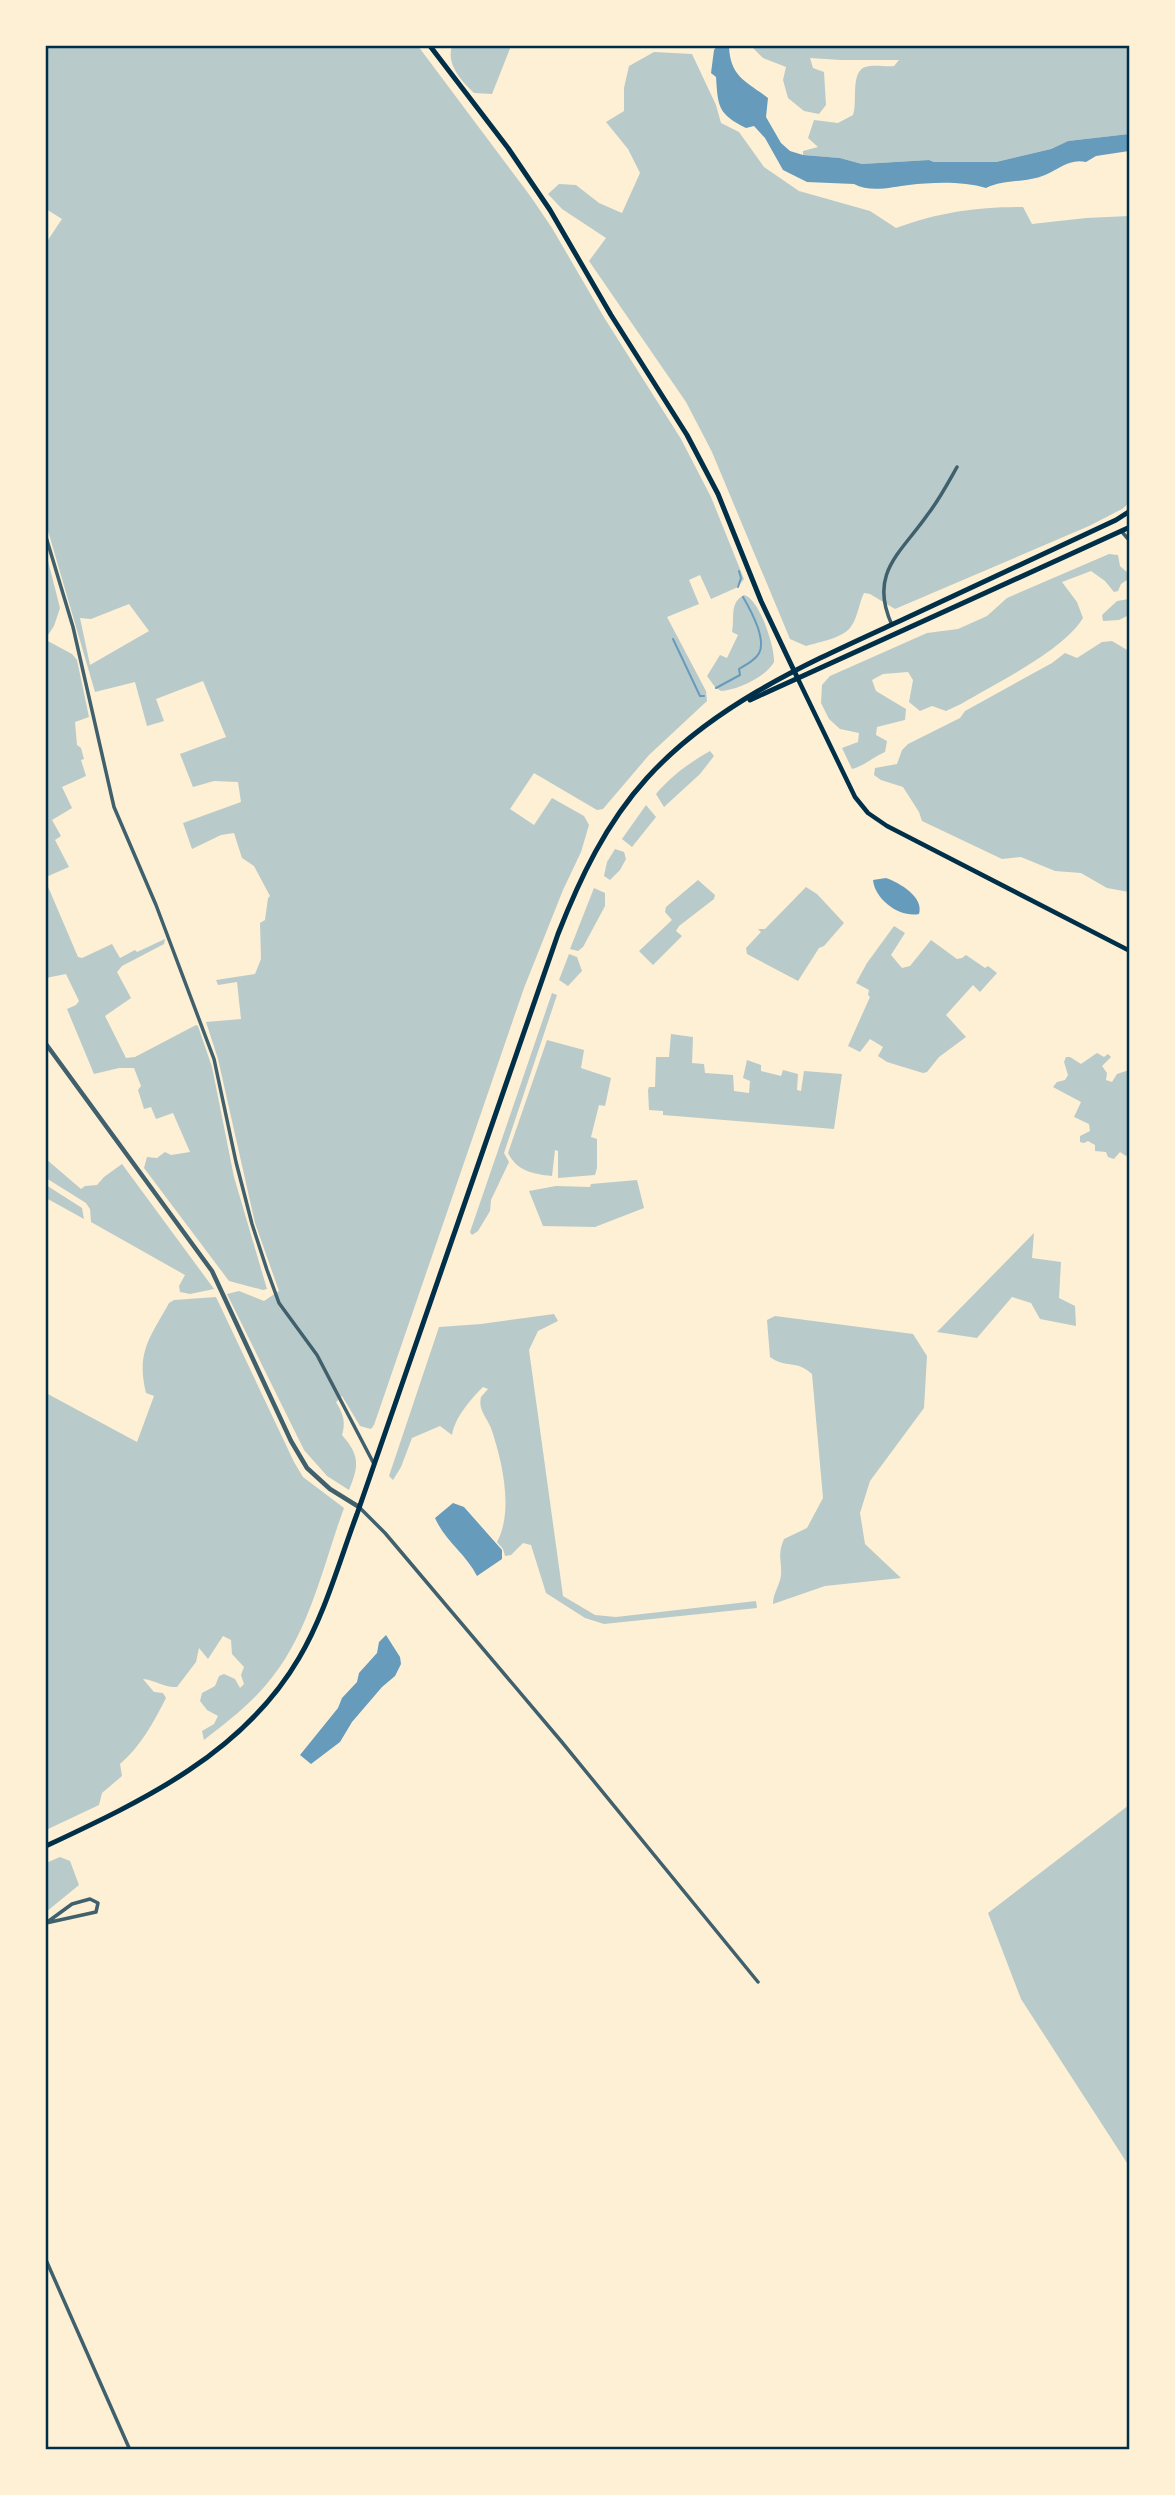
<svg xmlns="http://www.w3.org/2000/svg" width="1175" height="2495" viewBox="0 0 1175 2495" font-family="'DejaVu Sans',sans-serif">
<style>
.green{fill:#b9caca;fill-rule:evenodd}
.water{fill:#669bbc}
.lines{fill:none;stroke-linecap:round;stroke-linejoin:round}
.stream{stroke:#669bbc;stroke-width:2}
.minor{stroke:#3f606c;stroke-width:3.5}
.tertiary{stroke:#3f606c;stroke-width:4.5}
.secondary{stroke:#003049;stroke-width:4.5}
.primary{stroke:#003049;stroke-width:5}
.neatline{fill:none;stroke:#003049;stroke-width:2.5}
</style>
<rect width="100%" height="100%" fill="#fdf0d5"/>
<!-- green -->
<g class="green">
<path d="M46,46h372l113,151 21,31 53,91 76,120 30,58 33,82 -6,8 -27,12 -11,-24 -11,5 10,24 -32,13 39,74 1,10 -58,54 -46,54 -6,1 -63,-37 -24,36 24,16 18,-27 32,18 5,9 -8,27 -18,38 -39,98 -150,437 -3,4 -11,-3 -18,-30 -6,6c7,12 10,19 6,33 18,21 17,30 7,55l-22,-14 -23,-26 -77,-156 12,-3 25,10 15,-10 -24,-68 -37,-164 -12,-37 35,-3 -4,-37 -19,3 -2,-5 39,-6 6,-15 -1,-36 5,-3 3,-22 2,-2 -16,-30 -12,-8 -8,-25 -13,2 -29,14 -9,-26 58,-21 -3,-20 -24,-1 -21,6 -13,-33 46,-17 -23,-56 -47,18 8,22 -17,5 -12,-44 -40,10 -49,-168v-281l16,-24 -16,-10zM129,604l20,27 -59,34 -10,-47 11,1z"/>
<path d="M452,46h59l-19,48 -18,-1c-13,-12 -28,-29 -22,-47z"/>
<path d="M751,46h378v88l-61,7 -17,8 -55,13h-62l-5,-2 -67,4 -22,-6 -37,-3v-4l15,-4 -10,-9 6,-18 24,3 15,-8c5,-14 -3,-42 12,-48 9,-3 20,0 29,-1l5,-6h-58l-31,-2 3,10 11,4 2,33 -7,9 -15,-3 -16,-13 -5,-18 3,-13 -23,-9z"/>
<path d="M654,52l38,2 24,51 5,18 18,9 25,35 35,24 71,20 26,17c44,-16 81,-21 127,-21l9,17 54,-6 43,-2v287l-7,6 -33,17 -194,83 -25,-15 -6,-1c-5,10 -6,23 -12,32 -7,13 -33,17 -46,21l-16,-7 -78,-187 -26,-50 -97,-141 17,-23 -44,-29 -14,-15 11,-10 17,1 23,18 23,10 18,-40 -12,-24 -22,-27 18,-11v-23l5,-22z"/>
<path d="M46,553l14,55 -6,18 -6,9 -2,-1z"/>
<path d="M1109,554l9,1 2,11 8,7 -1,7 -6,4 -3,7 -4,1 -9,-11 -14,-10 -29,11 15,20 6,16c-20,33 -87,65 -122,86l-15,7 -14,-5 -12,5 -11,-9 4,-22 -5,-8 -25,2 -11,6 4,11 30,18 -1,11 -28,7 -1,8 11,6 -2,11c-12,5 -21,14 -33,17l-10,-21 16,-6 1,-9 -19,-4 -11,-10 -8,-16 1,-18 8,-9 97,-43 31,-4 29,-13 20,-18z"/>
<path d="M744,595c15,3 31,52 30,67 -8,15 -37,28 -53,29l-6,-4 -8,-11 13,-21 7,3 11,-23 -6,-3c3,-15 -3,-29 12,-37z"/>
<path d="M1129,599v16l-10,5 -16,1 -1,-6 15,-14z"/>
<path d="M46,640l26,14 5,6 12,57 -14,5 2,23 4,3 3,11 -3,1 5,16 -24,11 10,21 -20,12 9,16 -6,4 14,27 -23,10z"/>
<path d="M1112,641l17,10v241l-22,-4 -26,-15 -26,-2 -34,-14 -19,2 -80,-38 -3,-9 -16,-25 -22,-7 -7,-5 1,-7 22,-4 5,-14 6,-6 52,-26 5,-7 87,-48 13,-10 12,5 25,-16z"/>
<path d="M710,751l4,5 -14,18 -36,33 -8,-13c15,-18 33,-31 54,-43z"/>
<path d="M646,805l10,12 -24,30 -10,-8z"/>
<path d="M615,849l9,3 2,7 -6,11 -10,10 -6,-4 3,-14z"/>
<path d="M698,880l17,15 -1,4 -35,27 -3,5 6,5 -29,29 -14,-14 33,-31 -7,-8 1,-5z"/>
<path d="M46,882l32,75 4,1 30,-14 8,14 15,-8 2,2 28,-13 -1,5 -42,22 -5,6 14,26 -26,18 21,42 9,-1 61,-32 2,1 14,41 22,110 33,112 -4,1 -34,-9 -85,-113 3,-11 10,1 8,-6 6,3 19,-3 -17,-39 -17,6 -5,-12 -7,2 -6,-19 3,-4 -7,-18h-15l-25,6 -27,-65 9,-4 3,-4 -13,-27 -20,4z"/>
<path d="M806,887l11,7 27,29 -20,23 -5,2 -21,33 -51,-27 -1,-6 15,-16 -3,-3h7z"/>
<path d="M594,888l11,5v13l-22,41 -5,4 -8,-2z"/>
<path d="M894,926l11,7 -14,22 11,13 8,-2 21,-26 26,19 5,-1 4,-3 19,13 3,-2 9,7 -17,19 -7,-7 -27,30 20,22 -27,20 -12,15 -4,1 -36,-11 -9,-6 5,-9 -13,-8 -10,13 -12,-6 22,-49 -2,-2 1,-5 -13,-7 11,-20z"/>
<path d="M569,954l8,3 5,14 -14,15 -9,-6z"/>
<path d="M552,993l5,2 -53,158 5,9 -18,38 -1,11 -12,20 -6,4 -2,-3z"/>
<path d="M671,1034l22,3 -1,26 12,1 1,9 28,2 1,16 15,2 1,-12 -7,-3 4,-18 14,5v6l20,5 2,-6 15,4 -1,16 4,1 3,-20 38,3 -8,55 -171,-14v-4l-14,-1 -1,-20 1,-3h6l1,-30h13z"/>
<path d="M547,1040l37,10 -3,18 30,10 -6,28 -6,-1 -8,32 6,2v29l-2,7 -37,3v-27l-3,-1 -3,26c-19,-2 -35,-5 -44,-23z"/>
<path d="M1097,1053l7,4 4,-3 3,3 -9,9 5,7 -1,7 6,2 5,-8 12,-4v83l-3,3 -6,-4 -6,7 -6,-2 -2,-5 -11,-1v-6l-7,-4 -4,2 -4,-1v-6l10,-5 -1,-7 -15,-7 7,-15 -28,-15 4,-5 8,-2 3,-5 -4,-13 2,-5h4l11,7z"/>
<path d="M46,1159l35,30 4,-3 12,-1 7,-8 18,-13 92,125 -24,5 -10,-2 -1,-6 6,-11 -94,-53 -1,-13 -4,-6 -40,-25z"/>
<path d="M637,1180l7,28 -49,19 -52,-1 -14,-35 27,-5 34,1 1,-3z"/>
<path d="M46,1185l36,23 2,11 -38,-21z"/>
<path d="M1034,1233l-2,25 29,4 -2,36 16,8 1,20 -36,-7 -9,-16 -19,-6 -35,41 -40,-6z"/>
<path d="M216,1297l78,165 9,15 41,31c-22,60 -35,128 -79,178 -18,21 -39,37 -61,54l-2,-9 12,-7 4,-8 -11,-6 -7,-9 2,-8 13,-7 4,-10 5,-2 11,5 5,9 4,-4 -3,-9 3,-8 -12,-13 -1,-14 -8,-4 -15,23 -9,-11 -3,14 -19,25c-12,1 -22,-7 -34,-8l11,13 9,1 3,5c-12,24 -26,49 -46,66l2,12 -20,17 -3,12 -53,25v-437l91,49 17,-46 -8,-3c-10,-41 4,-55 23,-90l5,-3z"/>
<path d="M554,1314l4,7 -20,10 -9,19 34,246 32,19 21,2 140,-16 1,7 -153,16 -19,-6 -39,-25 -15,-48 -8,-2 -12,12 -6,1 -2,-7 -6,-7c17,-31 5,-82 -6,-114 -5,-12 -13,-18 -10,-31l7,-8 -5,-2c-12,12 -28,30 -31,48l-12,-9 -28,12 -11,29 -8,13 -4,-4 50,-149 42,-3z"/>
<path d="M775,1316l138,18 14,22 -3,52 -54,73 -10,32 5,31 36,34 -76,8 -52,18c0,-11 7,-19 8,-29 1,-15 -4,-19 3,-36l23,-11 16,-30 -11,-124c-16,-15 -26,-5 -42,-17l-3,-37z"/>
<path d="M1129,1805v361l-108,-167 -33,-86z"/>
<path d="M60,1857l10,4 9,24 -33,27v-49z"/>
</g>
<!-- water -->
<g class="water">
<path d="M717,46h12c1,31 17,35 39,52l-2,19 15,26 9,8 13,4 37,3 22,6 67,-4 5,2h62l55,-13 17,-8 61,-7v17l-33,5 -10,6c-16,-4 -27,7 -41,13 -18,8 -41,4 -59,13 -22,-7 -54,-6 -77,-3 -17,2 -39,8 -55,-1l-47,-2 -24,-12 -18,-32 -11,-12 -8,2c-28,-14 -28,-21 -30,-51l-5,-4 3,-23z"/>
<path d="M886,878c14,5 38,19 33,36 -19,4 -44,-14 -46,-34z"/>
<path d="M453,1503l11,4 38,43v9l-25,17c-11,-22 -32,-35 -42,-58z"/>
<path d="M386,1635l14,22 1,7 -6,12 -13,11 -30,35 -12,20 -29,22 -11,-9 38,-47 4,-10 15,-16 2,-9 18,-20 2,-11z"/>
</g>
<g class="lines">
<!-- stream -->
<g class="stream">
<path d="M738,587l3,-9 -2,-7"/>
<path d="M673,639l27,57h4"/>
<path d="M716,688l24,-13 -1,-6c20,-12 27,-16 19,-41 -4,-11 -9,-21 -15,-31"/>
</g>
<!-- minor -->
<g class="minor">
<path d="M1122,532l8,9"/>
<path d="M46,537l27,90 41,180 42,98 58,154 22,103 16,62 15,46 12,33 38,52 57,109"/>
<path d="M892,625c-24,-52 9,-72 36,-111 11,-14 20,-31 29,-47"/>
<path d="M359,1507l26,26 176,208 197,241"/>
<path d="M90,1899l8,4 -2,9 -50,11 26,-19z"/>
<path d="M46,2260l84,190"/>
</g>
<!-- tertiary -->
<path class="tertiary" d="M46,1044l166,227 79,170 16,27 23,21 29,18"/>
<!-- secondary -->
<path class="secondary" d="M798,679l57,118 13,16 19,13 243,125"/>
<!-- primary -->
<g class="primary">
<path d="M430,46l78,102 42,62 61,105 76,120 31,59 43,107 37,78"/>
<path d="M750,700l380,-173"/>
<path d="M46,1846c96,-45 197,-92 253,-188 26,-44 40,-96 58,-144l201,-580c22,-56 48,-111 89,-156 69,-76 166,-117 257,-159 71,-33 141,-66 212,-99l14,-9"/>
</g>
</g>
<!-- border -->
<rect width="1175" height="2495" fill="none" stroke="#fdf0d5" stroke-width="94"/>
<rect x="47" y="47" width="1081" height="2401" class="neatline"/>
</svg>
